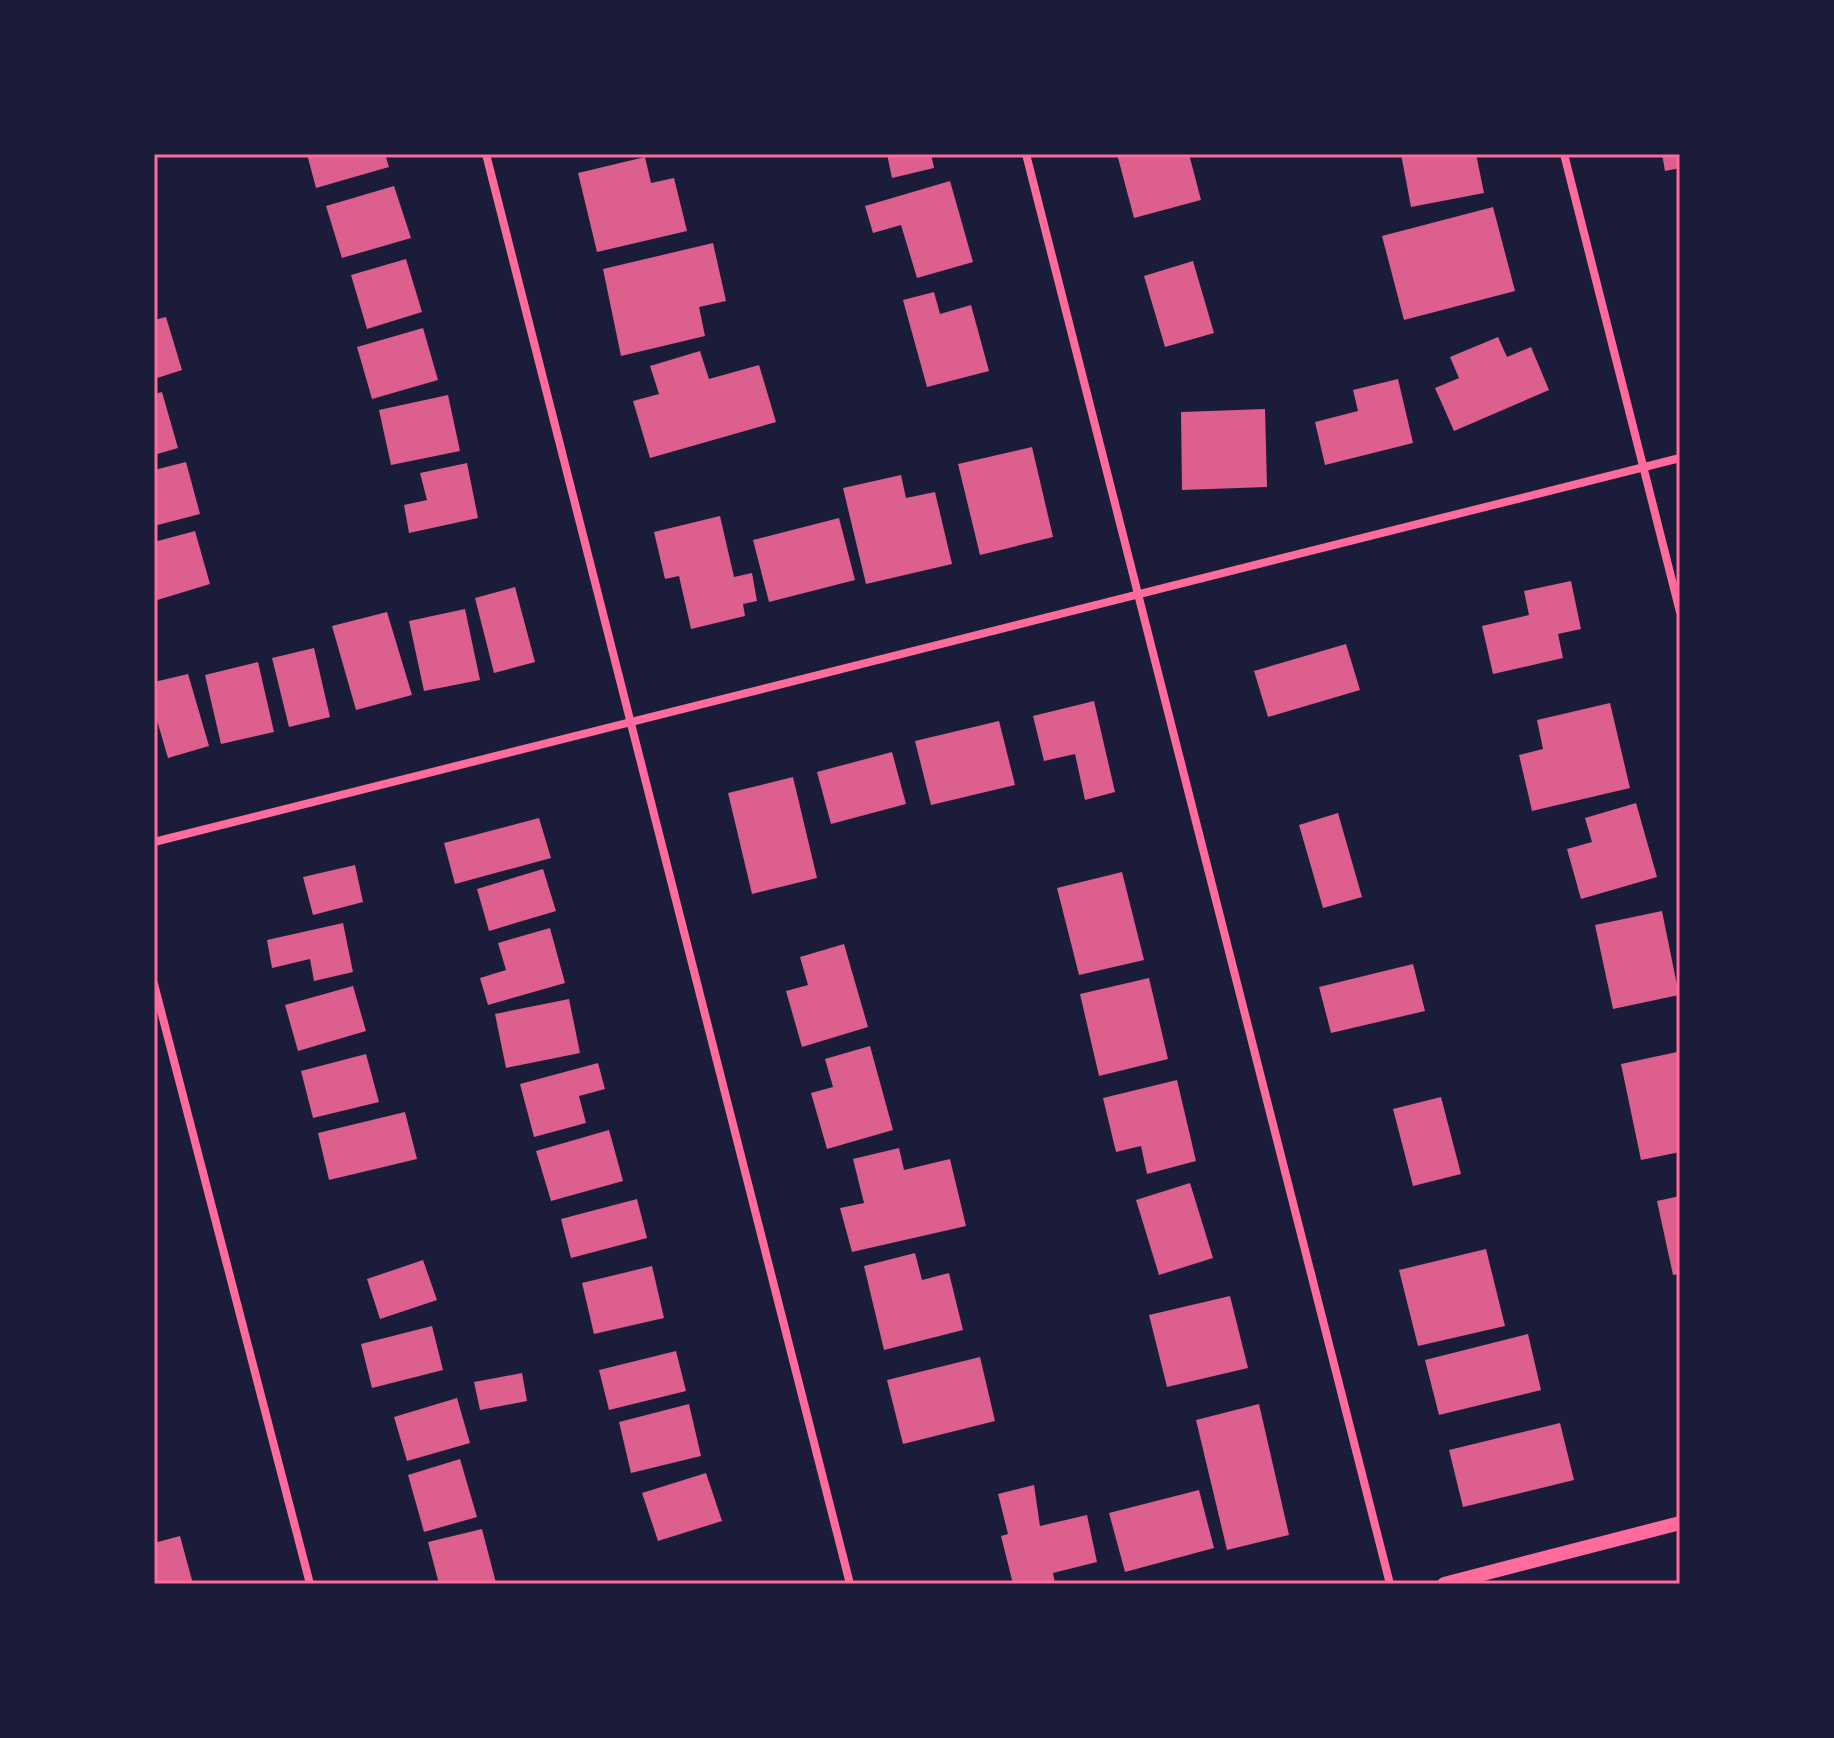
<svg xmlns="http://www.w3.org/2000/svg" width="1834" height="1738" viewBox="0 0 1834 1738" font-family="'DM Sans',sans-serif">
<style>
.building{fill:#dd5f8e}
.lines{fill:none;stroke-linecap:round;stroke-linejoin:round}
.minor{stroke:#ff6b9d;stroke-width:8}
.tertiary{stroke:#ff6b9d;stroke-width:14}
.neatline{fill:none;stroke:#ff6b9d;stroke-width:3}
</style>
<rect width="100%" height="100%" fill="#1b1b3a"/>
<!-- building -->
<g class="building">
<path d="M307,154h78l4,13 -73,21z"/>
<path d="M887,154h44l3,14 -42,10z"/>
<path d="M1117,154h72l12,46 -67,18z"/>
<path d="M1401,154h75l8,39 -73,14z"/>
<path d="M1662,154h18v14l-15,3z"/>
<path d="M645,157l6,26 23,-5 13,53 -90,21 -19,-79z"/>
<path d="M950,181l23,81 -56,16 -16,-53 -28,8 -8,-27z"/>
<path d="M394,186l17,52 -69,20 -16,-52z"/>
<path d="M1493,207l22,84 -111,29 -22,-84z"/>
<path d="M713,243l13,58 -27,6 6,29 -84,20 -18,-87z"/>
<path d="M406,259l16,53 -55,17 -16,-54z"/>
<path d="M1193,261l21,72 -49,14 -21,-71z"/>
<path d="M934,292l6,22 31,-9 18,66 -62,16 -24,-87z"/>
<path d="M166,317l16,53 -28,9v-59z"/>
<path d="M423,328l15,52 -66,19 -15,-52z"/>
<path d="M1498,337l9,20 24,-10 18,43 -95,41 -19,-43 24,-10 -9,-21z"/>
<path d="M700,351l9,28 50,-14 17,57 -126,36 -17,-57 26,-7 -9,-28z"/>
<path d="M1398,379l15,64 -88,22 -10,-43 43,-11 -5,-21z"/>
<path d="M162,392l16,56 -24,7v-61z"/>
<path d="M448,395l12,56 -69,14 -12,-55z"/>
<path d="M1265,409l2,78 -85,3 -1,-78z"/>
<path d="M1032,447l21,90 -73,18 -22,-91z"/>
<path d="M186,462l14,52 -46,12v-56z"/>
<path d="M467,463l11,55 -69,15 -5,-28 23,-5 -7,-27z"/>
<path d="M901,475l5,23 29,-6 17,72 -86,20 -23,-96z"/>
<path d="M720,516l14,61 18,-4 5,28 -14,3 2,12 -54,13 -12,-53 -14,3 -11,-47z"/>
<path d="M839,518l16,62 -86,22 -16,-62z"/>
<path d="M195,531l15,53 -56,17v-59z"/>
<path d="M1571,581l10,48 -23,5 5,24 -70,16 -11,-48 47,-11 -5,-24z"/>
<path d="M515,587l20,75 -41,11 -19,-75z"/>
<path d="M465,609l15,71 -56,11 -15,-70z"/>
<path d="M387,612l25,83 -56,15 -24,-84z"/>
<path d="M1346,644l14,46 -92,27 -14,-46z"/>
<path d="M314,648l16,69 -41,10 -17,-69z"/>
<path d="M258,662l16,70 -53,12 -16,-69z"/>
<path d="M188,674l21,72 -41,12 -14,-48v-28z"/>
<path d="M1094,701l21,91 -30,8 -10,-46 -31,7 -11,-45z"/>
<path d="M1610,703l20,85 -98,23 -13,-56 24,-6 -6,-29z"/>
<path d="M999,721l16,64 -84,20 -16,-64z"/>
<path d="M892,752l14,52 -75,20 -14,-52z"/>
<path d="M793,777l24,101 -65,16 -24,-101z"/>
<path d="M1636,803l21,74 -76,22 -14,-50 25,-7 -7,-24z"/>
<path d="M1338,813l24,84 -39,11 -24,-83z"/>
<path d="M539,818l12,40 -96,26 -11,-41z"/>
<path d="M355,865l8,37 -50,13 -10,-38z"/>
<path d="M543,869l13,42 -67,20 -12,-42z"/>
<path d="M1122,872l22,88 -65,15 -22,-87z"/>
<path d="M1662,911l17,84 -66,14 -18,-84z"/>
<path d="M343,923l10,49 -39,9 -4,-22 -38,9 -5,-28z"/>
<path d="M550,928l15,55 -77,22 -8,-27 26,-8 -8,-27z"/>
<path d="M844,944l24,83 -66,20 -16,-56 22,-6 -8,-28z"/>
<path d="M1413,964l12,47 -94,22 -12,-46z"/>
<path d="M1149,978l19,81 -69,17 -19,-82z"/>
<path d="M353,986l13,45 -68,20 -13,-46z"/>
<path d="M569,999l11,54 -74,15 -11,-54z"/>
<path d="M870,1046l23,84 -66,19 -16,-56 22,-6 -8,-28z"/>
<path d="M1677,1052l3,100 -39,8 -20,-96z"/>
<path d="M366,1054l13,48 -66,16 -12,-47z"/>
<path d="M598,1063l7,26 -26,7 7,27 -52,14 -14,-53z"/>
<path d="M1177,1080l19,81 -49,13 -6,-28 -25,6 -13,-54z"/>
<path d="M1441,1097l20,77 -48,12 -20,-77z"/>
<path d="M405,1112l12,47 -88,21 -11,-47z"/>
<path d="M609,1130l14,51 -72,20 -15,-50z"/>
<path d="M899,1148l5,22 46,-11 16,67 -114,26 -12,-44 24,-5 -11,-44z"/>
<path d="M1190,1183l23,75 -54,17 -23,-75z"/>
<path d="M1680,1196v78l-7,1 -16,-74z"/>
<path d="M637,1199l10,39 -76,20 -10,-39z"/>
<path d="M1486,1249l19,77 -87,20 -19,-76z"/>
<path d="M915,1253l7,27 27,-7 14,57 -79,20 -20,-84z"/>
<path d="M423,1260l14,40 -57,19 -13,-40z"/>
<path d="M652,1266l12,52 -70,16 -12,-51z"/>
<path d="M1230,1296l18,72 -81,19 -18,-72z"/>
<path d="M432,1326l11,44 -71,18 -11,-44z"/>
<path d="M1528,1334l13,56 -102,25 -14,-55z"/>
<path d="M676,1351l10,40 -77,19 -10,-40z"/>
<path d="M980,1357l15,64 -92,23 -16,-64z"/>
<path d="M522,1373l5,28 -47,9 -6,-28z"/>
<path d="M457,1398l13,45 -63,18 -13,-44z"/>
<path d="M689,1404l12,52 -70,17 -12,-51z"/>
<path d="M1259,1404l30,131 -62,15 -31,-130z"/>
<path d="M1560,1423l14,57 -111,27 -14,-57z"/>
<path d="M460,1459l17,58 -53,15 -16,-57z"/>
<path d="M706,1473l16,48 -64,20 -16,-48z"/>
<path d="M1034,1485l6,41 47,-11 10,47 -44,11 2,10 -42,1 -12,-48 7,-2 -10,-40z"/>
<path d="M1199,1490l15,58 -89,24 -16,-59z"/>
<path d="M482,1529l14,54 -57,1 -11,-42z"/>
<path d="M180,1536l13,48h-39v-41z"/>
</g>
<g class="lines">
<!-- minor -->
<g class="minor">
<path d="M486,154l364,1430"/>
<path d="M1026,154l364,1430"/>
<path d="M1564,154l116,458"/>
<path d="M154,842l1526,-384"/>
<path d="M154,984l156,600"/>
</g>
<!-- tertiary -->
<path class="tertiary" d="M1444,1584l236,-61"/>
</g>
<!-- border -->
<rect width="1834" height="1738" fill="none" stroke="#1b1b3a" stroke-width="312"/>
<rect x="156" y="156" width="1522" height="1426" class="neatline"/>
</svg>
